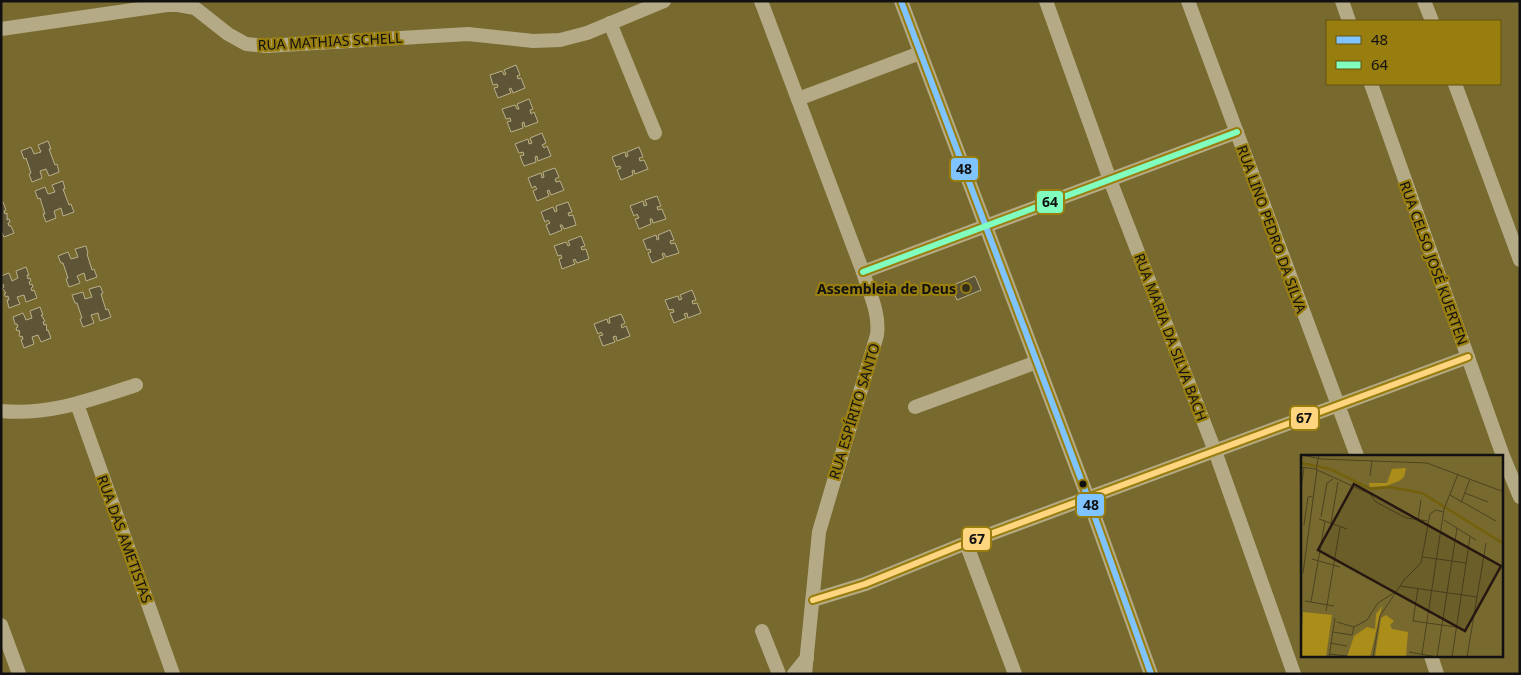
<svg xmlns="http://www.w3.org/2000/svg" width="1521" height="675" viewBox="0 0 1521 675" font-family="'Noto Sans',sans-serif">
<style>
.building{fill:#5d5536;stroke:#b8b08d}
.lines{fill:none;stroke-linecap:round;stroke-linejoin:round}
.minor{stroke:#b4ab86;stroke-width:14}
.bus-1-casing{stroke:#987d0f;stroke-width:10}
.bus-2-casing{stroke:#987d0f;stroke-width:10}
.bus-3-casing{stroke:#987d0f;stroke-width:10}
.bus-1{stroke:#80c4ff;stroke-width:6}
.bus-2{stroke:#80ffbe;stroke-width:6}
.bus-3{stroke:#ffd580;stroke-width:6}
.poi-dot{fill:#35301b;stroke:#987d0f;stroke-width:2}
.bus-dot{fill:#111;stroke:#987d0f;stroke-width:2}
.labels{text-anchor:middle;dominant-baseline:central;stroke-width:4.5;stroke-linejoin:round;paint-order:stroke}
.street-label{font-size:14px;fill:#111;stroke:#987d0f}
.poi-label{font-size:14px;font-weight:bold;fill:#111;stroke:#987d0f;text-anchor:end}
.inset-river{fill:none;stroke:#74610c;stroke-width:2.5}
.inset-road{fill:none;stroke:#4c4321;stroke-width:1}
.view{fill:#261810;fill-opacity:0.15;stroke:#261810;stroke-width:2.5}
.inset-edge{fill:none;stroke:#111;stroke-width:2.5}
.line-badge{stroke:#987d0f;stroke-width:2}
.pale-badge-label{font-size:14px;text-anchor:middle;font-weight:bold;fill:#111}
</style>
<rect width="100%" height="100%" fill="#786a2e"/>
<!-- building -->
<g class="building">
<path d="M516,65l4,10 -3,1 1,3 3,-1 4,10 -12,5 -2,-5 -2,1 2,4 -13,5 -4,-10 4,-1 -1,-3 -4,1 -3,-10 12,-4 2,4 2,-1 -2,-4z"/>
<path d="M529,99l4,10 -3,1 1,4 3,-2 4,10 -13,5 -1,-5 -2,1 1,5 -12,4 -4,-10 4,-1 -1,-3 -4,1 -4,-10 13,-4 2,4h2l-2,-5z"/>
<path d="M542,133l4,10 -4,2 2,3 3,-2 4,10 -13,5 -1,-5 -2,1 1,5 -12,4 -4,-10 4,-1 -1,-3 -4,1 -4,-9 13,-5 1,5 3,-1 -2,-5z"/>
<path d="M48,141l3,8h-2l6,16 2,-1 2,8 -10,4 -3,-7 -6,2 2,7 -10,4 -3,-8 2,-1 -5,-15 -2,1 -3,-8 10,-4 3,7 7,-2 -3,-7z"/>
<path d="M639,147l4,10 -4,1 1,3 4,-1 4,9 -13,5 -1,-4 -2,1 1,4 -12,5 -4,-10 4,-2 -1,-2 -4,1 -4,-10 13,-5 1,5 2,-1 -1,-4z"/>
<path d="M555,168l4,9 -4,2 1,3 4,-1 4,9 -13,5 -2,-5 -2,1 2,5 -12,5 -4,-10 4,-2 -2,-3 -3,2 -4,-10 13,-5 1,5 2,-1 -1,-5z"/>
<path d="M63,181l2,8h-2l6,16 2,-1 3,8 -11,4 -2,-8 -7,3 2,7 -10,4 -3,-8h2l-5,-16 -2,1 -3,-8 10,-4 3,7 7,-2 -3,-7z"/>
<path d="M657,196l4,10 -4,1 1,3 4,-1 4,10 -13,4 -1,-4h-2l1,5 -12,5 -4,-10 4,-1 -2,-4 -3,2 -4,-10 13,-5 1,5 3,-1 -2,-5z"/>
<path d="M3,202l3,8 -2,1 1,3 2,-1v7l2,-1 1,3 -2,1 1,3h2l3,7 -10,4 -3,-6v-28z"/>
<path d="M568,202l4,10 -4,1 1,3 4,-1 3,10 -12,4 -2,-4h-2l2,5 -12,5 -4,-10 4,-2 -2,-3 -3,2 -4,-10 12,-5 2,5 2,-1 -1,-5z"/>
<path d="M670,230l4,10 -4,1 1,3 4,-1 4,10 -13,4 -2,-4 -2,1 2,4 -12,5 -4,-10 3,-1 -1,-3 -3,1 -4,-10 13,-5 1,5 2,-1 -1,-4z"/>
<path d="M581,236l4,10 -4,1 1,3 4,-1 3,10 -12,4 -2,-4 -2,1 2,4 -13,5 -3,-10 3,-1 -1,-3 -3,1 -4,-10 12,-4 2,4 2,-1 -2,-4z"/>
<path d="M86,246l2,7 -1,1 5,16 2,-1 3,8 -11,4 -2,-8 -7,3 3,7 -11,4 -3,-8 2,-1 -5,-15h-2l-3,-7 10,-4 3,7 7,-2 -3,-8z"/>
<path d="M26,267l3,8h-2l1,4 2,-1 1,3 -2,1 1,3 2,-1 1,3 -2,1 1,3 2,-1 3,8 -11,4 -2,-7 -7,2 3,7 -11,4 -2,-8h2l-1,-4 -2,1 -2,-3 2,-1 -4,-5 2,-1 -1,-3 -2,1v-9l8,-3 3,8 6,-3 -2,-7z"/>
<path d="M975,276l6,14 -24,10 -6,-14z"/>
<path d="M100,286l3,7 -2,1 5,16 2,-1 3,8 -11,4 -2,-8 -7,2 3,8 -11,4 -3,-8 2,-1 -5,-15h-2l-3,-8 11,-3 2,7 7,-2 -3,-8z"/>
<path d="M692,290l4,10 -4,1 1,3 4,-1 4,10 -13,5 -1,-5 -3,1 2,4 -12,5 -4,-10 4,-1 -1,-3 -4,1 -4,-10 13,-4 1,4 3,-1 -2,-4z"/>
<path d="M40,307l3,8h-2l4,6 -2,1 1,3 2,-1 1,7 1,-1 3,8 -10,4 -3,-7 -6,2 2,7 -10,4 -3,-8 2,-1 -1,-3 -2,1 -1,-3 1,-1 -1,-3 -2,1 -1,-3 2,-1 -1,-3h-2l-2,-7 10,-4 3,7 6,-2 -2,-7z"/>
<path d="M621,314l4,9 -4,2 1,3 4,-2 4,10 -13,5 -1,-5 -3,1 2,5 -12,4 -4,-10 4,-1 -2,-3 -3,2 -4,-10 13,-5 1,4h2l-1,-5z"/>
</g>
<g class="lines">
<!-- minor -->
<g class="minor">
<path d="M761,1l102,271c6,20 17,41 14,63l-58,197 -14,142"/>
<path d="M901,1l187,497 63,176"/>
<path d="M1046,1l64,179 105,271 79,223"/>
<path d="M1188,1l169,455"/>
<path d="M1342,1l7,20"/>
<path d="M1424,1l8,20"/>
<path d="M610,23l45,110"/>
<path d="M1,29l166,-24h11l17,3 33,26 18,10 20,2 16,-1 186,-11 65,7 27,-1 27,-7 77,-32"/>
<path d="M1371,84l132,372 17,41"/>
<path d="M1455,84l65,176"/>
<path d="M798,99l122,-46"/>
<path d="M863,272l374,-140"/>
<path d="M77,404l96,270"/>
<path d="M915,407l122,-45"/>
<path d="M1,411c47,5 92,-12 135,-26"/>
<path d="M966,543l49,131"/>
<path d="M813,600l52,-16 101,-41 502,-186"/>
<path d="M1,625l18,49"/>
<path d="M762,631l17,43"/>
<path d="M1431,656l6,18"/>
<path d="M794,674l13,-16"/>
</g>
<defs>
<path id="bus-1" d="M901,1l187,497 63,176"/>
<path id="bus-2" d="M863,272l374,-140"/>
<path id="bus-3" d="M813,600l52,-16 101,-41 502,-186"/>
</defs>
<!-- bus-1 casing -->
<use href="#bus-1" class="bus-1-casing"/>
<!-- bus-2 casing -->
<use href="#bus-2" class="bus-2-casing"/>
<!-- bus-3 casing -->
<use href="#bus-3" class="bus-3-casing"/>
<!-- bus-1 -->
<use href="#bus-1" class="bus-1"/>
<!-- bus-2 -->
<use href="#bus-2" class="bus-2"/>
<!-- bus-3 -->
<use href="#bus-3" class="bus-3"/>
</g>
<!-- markers -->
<circle class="poi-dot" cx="966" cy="288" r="5"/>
<circle class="bus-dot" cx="1083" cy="484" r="4.5"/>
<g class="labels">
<!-- street labels -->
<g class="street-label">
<text transform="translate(330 41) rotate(-3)">RUA MATHIAS SCHELL</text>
<text transform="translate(1272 229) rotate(70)">RUA LINO PEDRO DA SILVA</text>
<text transform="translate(1434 263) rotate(70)">RUA CELSO JOSÉ KUERTEN</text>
<text transform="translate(1171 337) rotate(69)">RUA MARIA DA SILVA BACH</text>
<text transform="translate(854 411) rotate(-73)">RUA ESPÍRITO SANTO</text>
<text transform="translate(125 539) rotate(70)">RUA DAS AMETISTAS</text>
</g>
<!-- poi labels -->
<g class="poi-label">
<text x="956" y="288">Assembleia de Deus</text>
</g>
</g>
<!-- overview -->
<g transform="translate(1301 455)">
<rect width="202" height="202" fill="#786a2e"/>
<path d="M105,13l-2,9 -5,4 -13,5 -16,1 -1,-4h18l5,-14zM81,151l-12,51h-23l7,-21 13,-9 8,2 1,-15zM2,157l29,3 -6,42h-25zM85,160l8,6 -4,4 2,4 16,3 -2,25h-31l6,-39z" fill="#ab8d1a"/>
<path class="inset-river" d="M0,8l29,6 41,20 19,-2 32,6 82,51"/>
<path class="inset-road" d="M1,0l19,4 106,4 77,29M0,12l14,2 55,25 6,8 30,16 22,3M15,15l3,-15M69,21l2,-16M0,34l3,-21M164,38l23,9M149,40l46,26M160,48l9,-24M20,62l6,-34 6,-4M18,64l28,10M117,65l3,-20M143,65l32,20M30,68l7,-41M3,70l4,-28 5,-1M122,102l43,6M11,104l28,8M2,118l14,-103M99,131l77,11M117,133l-5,33 43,6M4,146l29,5M10,147l14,-81M25,156l14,-84M36,167l17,5M32,177l19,3 2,-8 13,-7 11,-17 17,-11M29,188l17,3M108,197l28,5M28,199l18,2M121,199l22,-145 14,-35M28,202l6,-39M72,202l7,-41 24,-36 17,-17 9,-49 6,-4 7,2M136,202l20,-129M151,202l18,-120M166,202l19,-114"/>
<path class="view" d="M53,29l147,82 -36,65 -147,-81z"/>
<rect width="202" height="202" class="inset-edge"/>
</g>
<g class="line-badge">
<rect x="950" y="157" width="29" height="24" rx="5" fill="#80c4ff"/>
<rect x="1036" y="190" width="28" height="24" rx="5" fill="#80ffbe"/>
<rect x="1290" y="406" width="29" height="24" rx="5" fill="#ffd580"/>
<rect x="1076" y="493" width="29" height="24" rx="5" fill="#80c4ff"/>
<rect x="962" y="527" width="29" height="24" rx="5" fill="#ffd580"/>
</g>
<g class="pale-badge-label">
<text x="964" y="174">48</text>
<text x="1050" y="207">64</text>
<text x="1304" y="423">67</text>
<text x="1091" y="510">48</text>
<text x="977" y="544">67</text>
</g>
<!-- border -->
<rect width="1521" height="675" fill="none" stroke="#111111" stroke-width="5"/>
<!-- legend -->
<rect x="1326" y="20" width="175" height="65" fill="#987d0f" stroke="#625210"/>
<rect x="1336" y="36" width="25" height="8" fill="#80c4ff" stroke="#625210"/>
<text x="1371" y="45" font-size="15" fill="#111111">48</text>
<rect x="1336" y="61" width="25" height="8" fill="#80ffbe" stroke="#625210"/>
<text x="1371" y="70" font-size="15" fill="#111111">64</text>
</svg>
